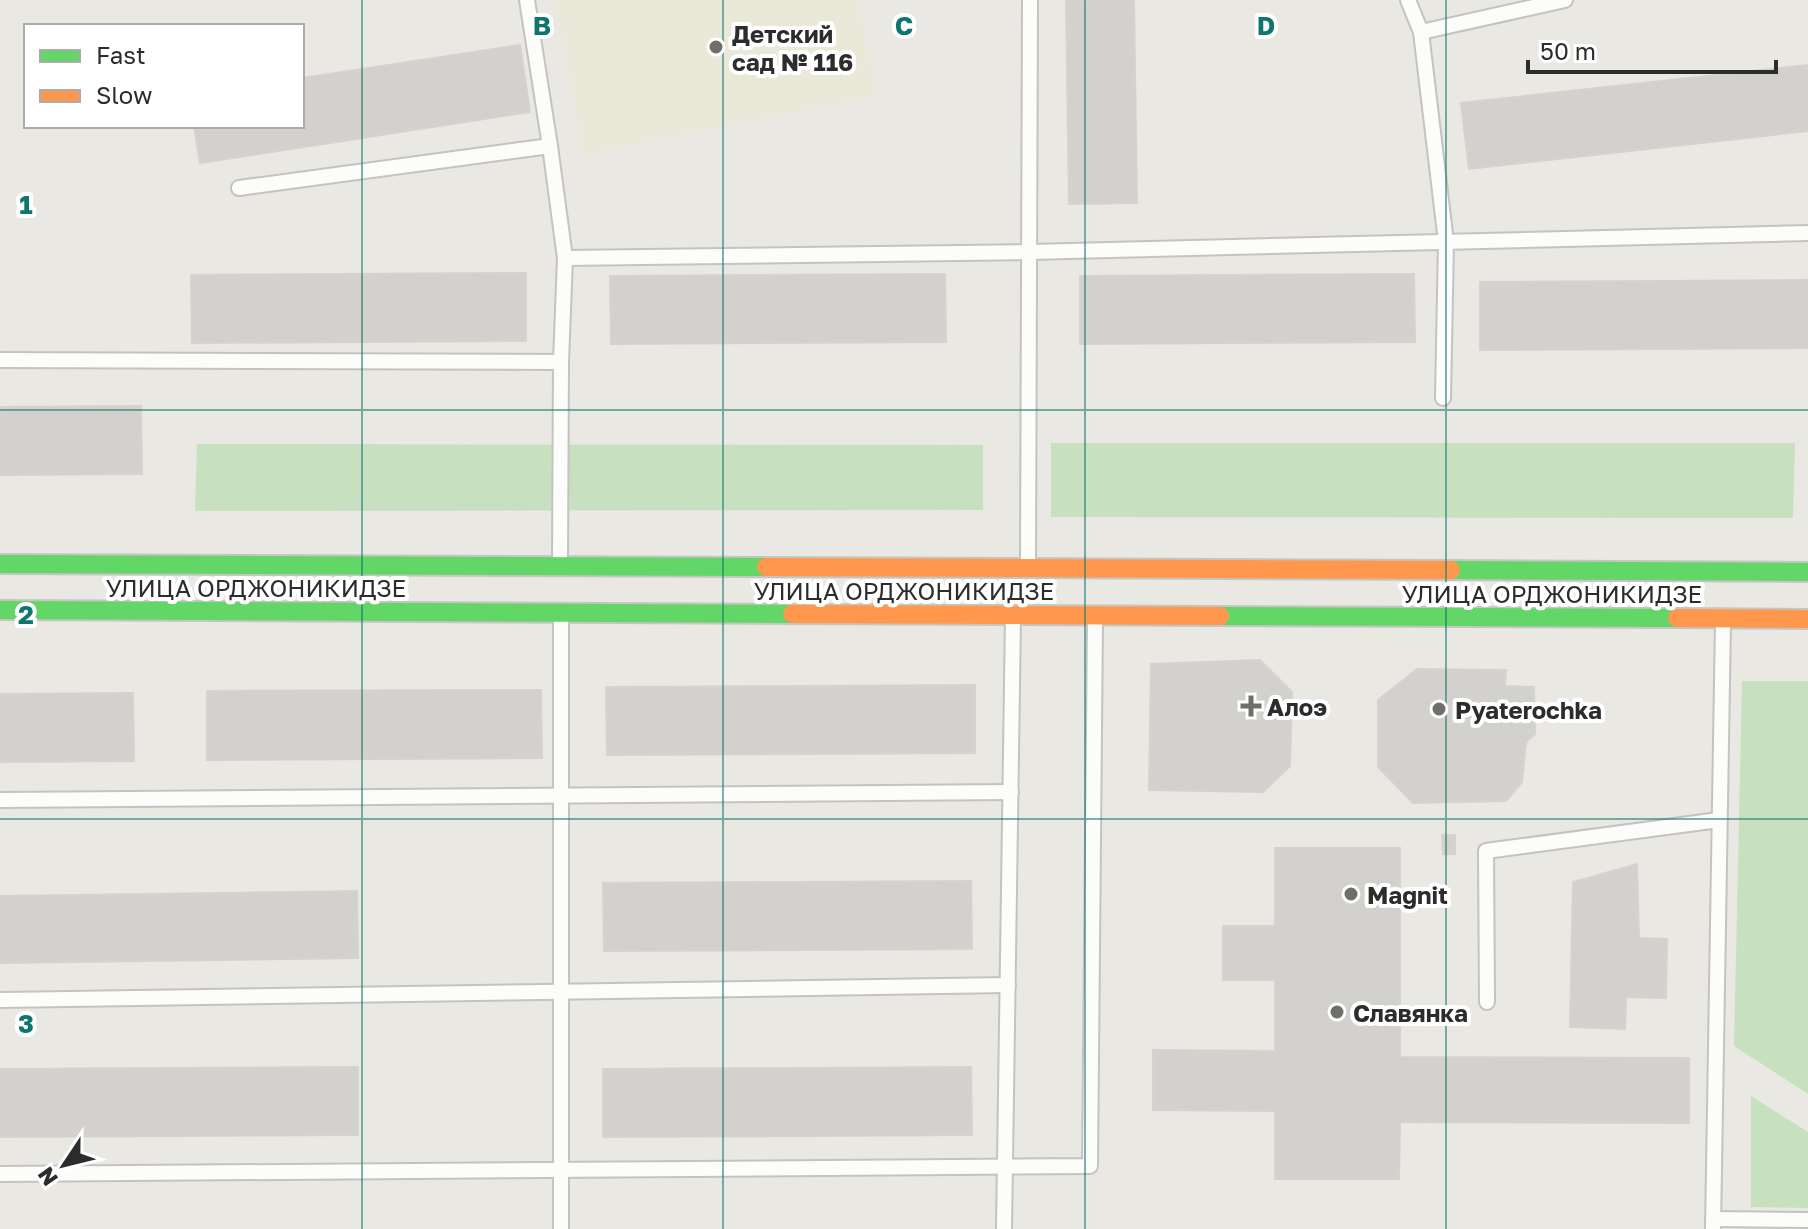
<svg xmlns="http://www.w3.org/2000/svg" width="1808" height="1229" viewBox="0 0 1808 1229" font-family="'Golos Text',sans-serif">
<style>
.education{fill:#eae8d9}
.green{fill:#c7e1c0}
.building{fill:#d2d1cd;stroke:#d4d3cf;stroke-width:2}
.lines{fill:none;stroke-linecap:round;stroke-linejoin:round}
.lane-casing{stroke:#c4c3c2;stroke-width:18}
.fast-casing{stroke:#c5c5c2;stroke-width:22}
.slow-casing{stroke:#c5c5c2;stroke-width:22}
.lane{stroke:#fcfcfb;stroke-width:14}
.fast{stroke:#63d668;stroke-width:18}
.slow{stroke:#ff974d;stroke-width:18}
.grid{fill:none;stroke:#0f766e;stroke-width:2;stroke-opacity:0.55}
.poi-dot{fill:#6e6e6c;stroke:#fff;stroke-width:3}
.labels{text-anchor:middle;dominant-baseline:central;stroke-width:8;stroke-linejoin:round;paint-order:stroke}
.poi-label{font-size:24px;font-weight:bold;fill:#2c2c2c;stroke:#fff;text-anchor:start}
.street-label{font-size:24px;fill:#2c2c2c;stroke:#fff}
.grid-label{font-size:26px;text-anchor:middle;font-weight:bold;fill:#0f766e;stroke:#fff;stroke-width:8;stroke-linejoin:round;paint-order:stroke}
</style>
<rect width="100%" height="100%" fill="#e9e8e3"/>
<!-- education -->
<path class="education" d="M556,0h301l20,95 -292,59z"/>
<!-- green -->
<g class="green">
<path d="M1051,443h744l-2,75 -742,-1z"/>
<path d="M197,444l786,1v65l-788,1z"/>
<path d="M1742,681h66v413l-74,-48z"/>
<path d="M1751,1096l57,36v76l-57,-1z"/>
</g>
<!-- building -->
<g class="building">
<path d="M1066,0h68l3,203 -68,1z"/>
<path d="M520,45l10,67 -330,51 -6,-37h108v-48z"/>
<path d="M1808,65v66l-339,38 -8,-66z"/>
<path d="M526,273v68l-334,2 -1,-68z"/>
<path d="M945,274l1,68 -335,2 -1,-68z"/>
<path d="M1414,274l1,68 -335,2v-68z"/>
<path d="M1808,280v68l-328,2v-68z"/>
<path d="M141,406l1,68 -142,1v-68z"/>
<path d="M1260,660l32,32 -2,74 -27,26 -114,-2 2,-126z"/>
<path d="M1417,669l89,1 -1,16 29,1 1,47 -9,8 -4,40 -16,19 -93,2 -35,-36v-67z"/>
<path d="M975,685v68l-368,2 -1,-68z"/>
<path d="M541,690l1,68 -335,2v-69z"/>
<path d="M133,693l1,68 -134,1v-68z"/>
<path d="M1442,835h13v19h-12z"/>
<path d="M1275,848h125v209l289,1v65l-289,-1 -1,57h-124v-68l-122,-1v-60l122,1v-71h-52v-54h52z"/>
<path d="M1637,864l2,74 28,1 -1,59 -40,-1 -1,32 -55,-2 3,-145z"/>
<path d="M971,881l1,68 -368,2 -1,-68z"/>
<path d="M357,891l1,67 -358,5v-67z"/>
<path d="M358,1067v68l-358,2v-68z"/>
<path d="M971,1067l1,68 -369,2v-68z"/>
</g>
<g class="lines">
<defs>
<g id="lane">
<path d="M527,0l23,146 15,112 -4,104 -1,199"/>
<path d="M1408,0l13,32 25,210 -3,156"/>
<path d="M1421,32l144,-32"/>
<path d="M239,188l311,-42"/>
<path d="M565,258l464,-6 779,-19"/>
<path d="M0,360l561,2"/>
<path d="M1028,564l2,-564"/>
<path d="M561,617v612"/>
<path d="M0,800l1011,-8"/>
<path d="M0,1000l1008,-15"/>
<path d="M1487,1002l-1,-151 233,-31"/>
<path d="M0,1174l1090,-8 5,-546"/>
<path d="M1713,1219l95,1"/>
<path d="M1004,1229l9,-612"/>
<path d="M1713,1229l10,-608"/>
</g>
<g id="fast">
<path d="M0,564l766,3"/>
<path d="M1451,570l357,2"/>
<path d="M0,610l792,4"/>
<path d="M1220,616l457,2"/>
</g>
<g id="slow">
<path d="M766,567l685,3"/>
<path d="M792,614l428,2"/>
<path d="M1677,618l131,1"/>
</g>
</defs>
<!-- lane casing -->
<use href="#lane" class="lane-casing"/>
<!-- fast casing -->
<use href="#fast" class="fast-casing"/>
<!-- slow casing -->
<use href="#slow" class="slow-casing"/>
<!-- lane -->
<use href="#lane" class="lane"/>
<!-- fast -->
<use href="#fast" class="fast"/>
<!-- slow -->
<use href="#slow" class="slow"/>
</g>
<!-- grid -->
<path class="grid" d="M362,0v1229M723,0v1229M1085,0v1229M1446,0v1229M0,410h1808M0,819h1808"/>
<!-- markers -->
<g class="poi-dot">
<circle cx="716" cy="47" r="8"/>
<path d="M1247 694h8v8h8v8h-8v8h-8v-8h-8v-8h8z"/>
<circle cx="1439" cy="709" r="8"/>
<circle cx="1351" cy="894" r="8"/>
<circle cx="1337" cy="1012" r="8"/>
</g>
<g class="labels">
<!-- poi labels -->
<g class="poi-label">
<text x="732" y="33">Детский<tspan x="732" dy="28">сад № 116</tspan></text>
<text x="1267" y="706">Алоэ</text>
<text x="1455" y="709">Pyaterochka</text>
<text x="1367" y="894">Magnit</text>
<text x="1353" y="1012">Славянка</text>
</g>
<!-- street labels -->
<g class="street-label">
<text x="256" y="587">УЛИЦА ОРДЖОНИКИДЗЕ</text>
<text x="904" y="590">УЛИЦА ОРДЖОНИКИДЗЕ</text>
<text x="1552" y="593">УЛИЦА ОРДЖОНИКИДЗЕ</text>
</g>
</g>
<g class="grid-label">
<text x="542" y="35">B</text>
<text x="904" y="35">C</text>
<text x="1266" y="35">D</text>
<text x="26" y="214">1</text>
<text x="26" y="624">2</text>
<text x="26" y="1033">3</text>
</g>
<!-- legend -->
<rect x="24" y="24" width="280" height="104" fill="#ffffff" stroke="#ababab" stroke-width="2"/>
<rect x="40" y="50" width="40" height="12" fill="#63d668" stroke="#ababab" stroke-width="2"/>
<text x="96" y="64" font-size="24" fill="#2c2c2c">Fast</text>
<rect x="40" y="90" width="40" height="12" fill="#ff974d" stroke="#ababab" stroke-width="2"/>
<text x="96" y="104" font-size="24" fill="#2c2c2c">Slow</text>
<!-- north arrow -->
<g transform="translate(64 1165) rotate(235)" stroke="#ffffff" stroke-width="6" paint-order="stroke">
<path d="M0-6L14 30L0 20L-14 30Z" fill="#2c2c2c"/>
<text y="-12" font-size="22" font-weight="bold" text-anchor="middle" fill="#2c2c2c">N</text>
</g>
<!-- scale -->
<path d="M1528 60v12h248v-12" fill="none" stroke="#2c2c2c" stroke-width="4"/>
<text x="1540" y="60" font-size="24" fill="#2c2c2c" stroke="#ffffff" stroke-width="6" paint-order="stroke">50 m</text>
</svg>
